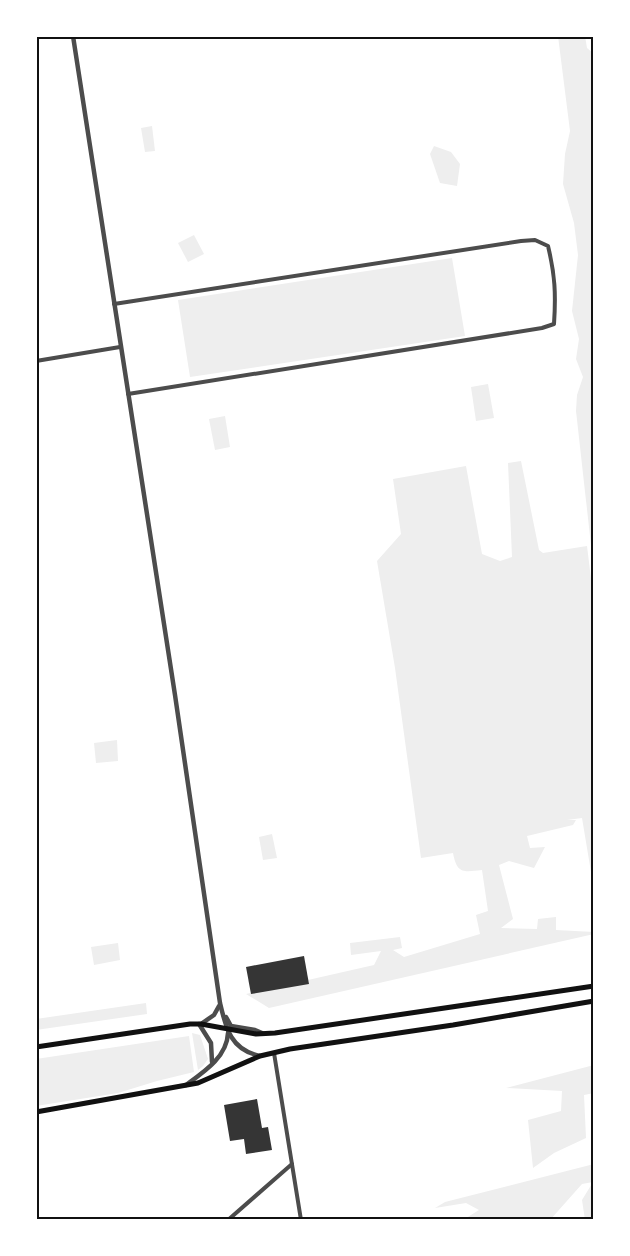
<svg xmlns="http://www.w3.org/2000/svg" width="630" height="1256" viewBox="0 0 630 1256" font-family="Spectral,serif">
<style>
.green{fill:#eee}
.building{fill:#353535}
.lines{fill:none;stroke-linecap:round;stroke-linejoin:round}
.minor{stroke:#4c4c4c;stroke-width:4}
.tertiary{stroke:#4c4c4c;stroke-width:4.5}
.secondary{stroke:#111;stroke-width:5}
.neatline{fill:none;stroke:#111;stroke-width:2}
</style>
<rect width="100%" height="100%" fill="#fff"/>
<!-- green -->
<g class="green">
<path d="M558,36h27l2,12 7,6v518l-18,-161 1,-16 6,-18 -7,-18 3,-20 -7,-28 6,-56 -4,-32 -11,-39 2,-30 5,-23z"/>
<path d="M152,126l3,25 -10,1 -4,-24z"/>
<path d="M434,146l17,6 9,12 -3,22 -17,-3 -10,-29z"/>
<path d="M194,235l10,19 -16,8 -10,-19z"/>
<path d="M452,258l13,78 -275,41 -12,-77z"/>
<path d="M488,384l6,34 -18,3 -5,-34z"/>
<path d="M225,416l5,31 -15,3 -6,-31z"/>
<path d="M521,461l18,89 4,3 44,-7 7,57v287l-12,-72 -15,2h9l-3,5 -46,11 3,12 15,-1 -11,21 -25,-7 -10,4 14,54 -12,9 36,1 1,-10 18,-2v13l38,2v2l-325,74 -23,-14 128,-29 7,-14 -30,4 -1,-12 50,-6 2,11 -9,2 11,7 76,-23 -4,-19 12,-4 -6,-41c-19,2 -25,4 -29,-17l-32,5 -26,-190 -18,-107 24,-27 -8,-55 73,-13 16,88 18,7 12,-4 -4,-94z"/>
<path d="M117,740l1,21 -22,2 -2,-20z"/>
<path d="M272,834l5,24 -14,2 -4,-23z"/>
<path d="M118,943l2,17 -26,5 -3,-18z"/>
<path d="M146,1003l1,11 -111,16v-11z"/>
<path d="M192,1033l8,2 8,24 -5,7 -5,4z"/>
<path d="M189,1036l5,36 -37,9 -39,12 -82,13v-47z"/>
<path d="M594,1065v28l-10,2 2,43 -32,15 -21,15 -5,-48 33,-9 1,-20 -56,-3z"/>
<path d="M594,1164v56h-9l-3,-20 11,-18 -11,2 -32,36h-87l16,-10 -13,-7 -31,5 10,-6z"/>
</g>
<!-- building -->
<g class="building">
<path d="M304,956l5,28 -58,10 -5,-27z"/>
<path d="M257,1099l5,29 6,-1 4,23 -26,4 -2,-15 -14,2 -6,-36z"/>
</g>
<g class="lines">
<!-- minor -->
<g class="minor">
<path d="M114,304l407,-63 14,-1 13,6c7,29 8,48 6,78l-12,4 -414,66"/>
<path d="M36,361l84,-14"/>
<path d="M274,1053l27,167"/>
<path d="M228,1220l64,-56"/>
</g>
<!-- tertiary -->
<g class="tertiary">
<path d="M73,36l102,659 45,308c6,26 11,47 40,53"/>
<path d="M226,1017l5,9 24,4 7,3"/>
<path d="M199,1024l12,19 1,19"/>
<path d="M201,1024l13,-9 5,-9"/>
<path d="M186,1085c18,-13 41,-28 42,-52"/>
</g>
<!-- secondary -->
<g class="secondary">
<path d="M36,1047l154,-23h11l55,10 19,-1 319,-47"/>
<path d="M36,1112l162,-29 62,-27 30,-7 163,-24 141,-24"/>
</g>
</g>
<!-- border -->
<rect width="630" height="1256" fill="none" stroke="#ffffff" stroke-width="75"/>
<rect x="38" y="38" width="554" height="1180" class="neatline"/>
</svg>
